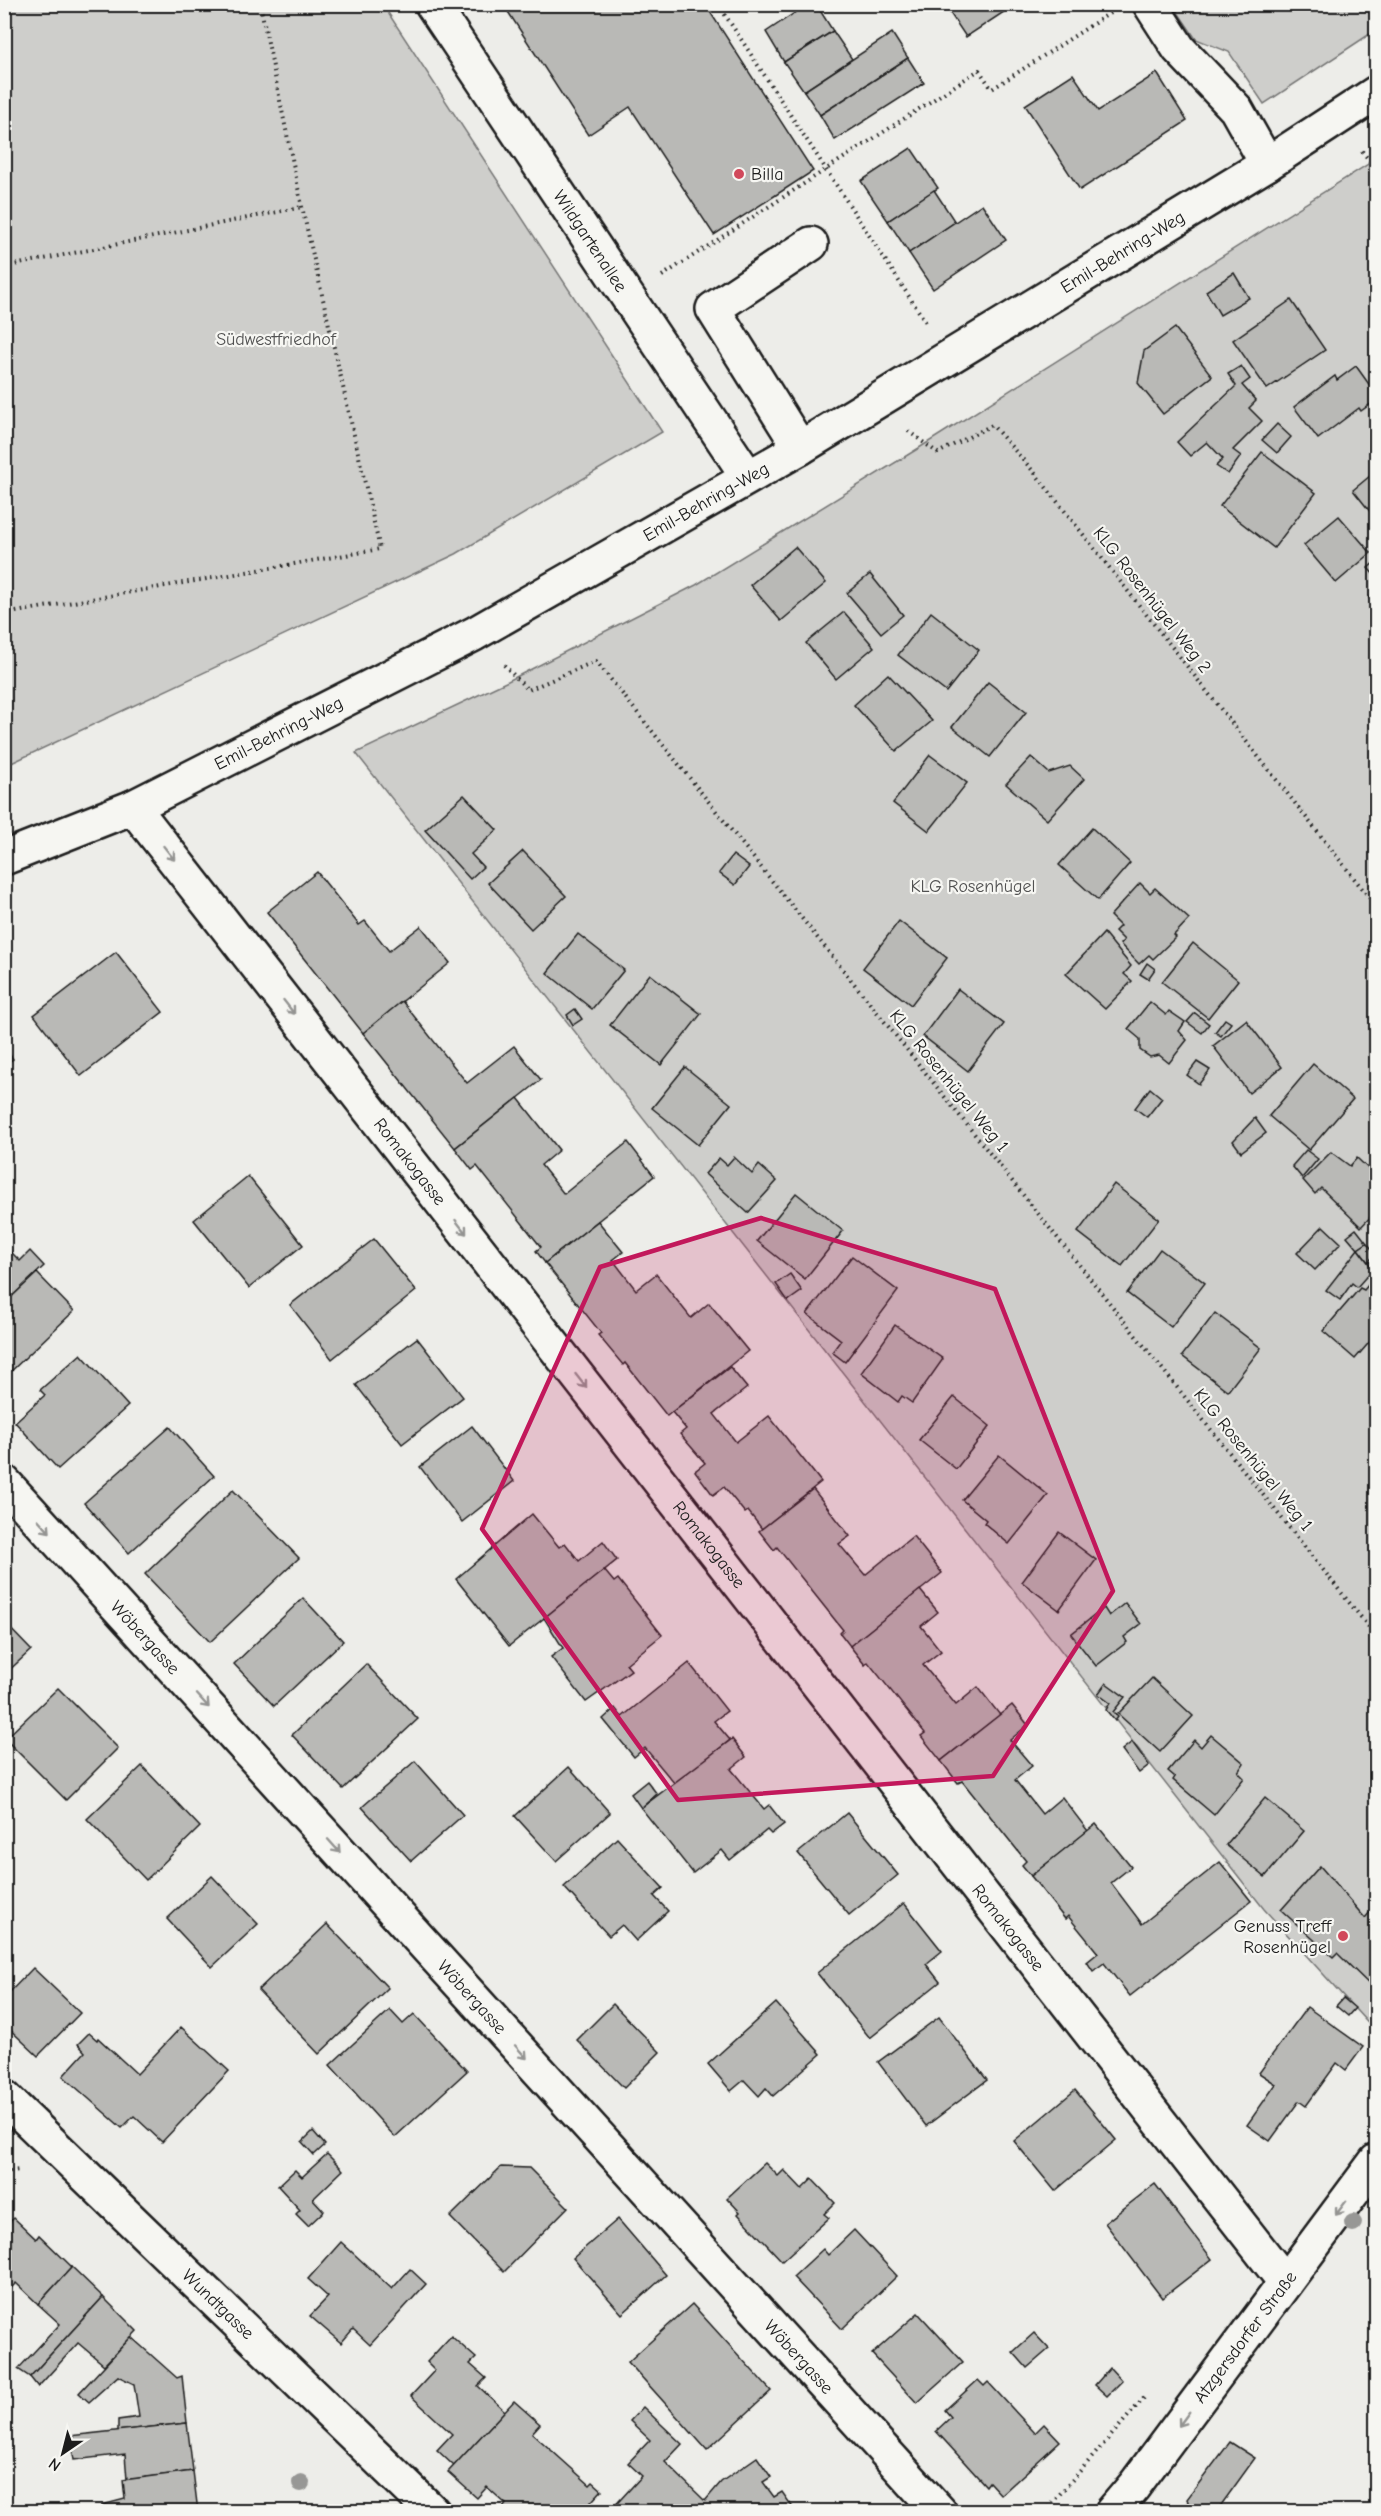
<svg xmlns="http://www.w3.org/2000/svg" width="1381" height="2516" viewBox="0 0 1381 2516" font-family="'Comic Neue',sans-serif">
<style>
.green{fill:#cececb;stroke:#757574;stroke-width:1.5}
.building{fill:#b9b9b6;stroke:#1c1c1c;stroke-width:1.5}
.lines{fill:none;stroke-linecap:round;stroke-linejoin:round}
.minor-casing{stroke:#1c1c1c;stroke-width:38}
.major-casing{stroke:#1c1c1c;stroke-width:38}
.path{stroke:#1c1c1c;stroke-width:4;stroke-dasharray:1.5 4.5;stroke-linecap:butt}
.minor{stroke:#f6f6f2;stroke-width:33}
.major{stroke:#f6f6f2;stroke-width:33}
.tree{fill:#979795}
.oneway{stroke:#949492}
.marked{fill:#c2185b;fill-opacity:0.2;stroke:#c2185b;stroke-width:4.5;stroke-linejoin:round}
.poi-dot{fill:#d1495b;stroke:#f6f6f2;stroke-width:2}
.labels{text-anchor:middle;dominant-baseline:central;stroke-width:4.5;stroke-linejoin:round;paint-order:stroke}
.poi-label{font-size:18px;fill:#1c1c1c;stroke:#f6f6f2;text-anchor:start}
.street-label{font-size:18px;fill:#1c1c1c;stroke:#f6f6f2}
.park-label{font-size:18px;fill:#515151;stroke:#f6f6f2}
</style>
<rect width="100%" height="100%" fill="#edede9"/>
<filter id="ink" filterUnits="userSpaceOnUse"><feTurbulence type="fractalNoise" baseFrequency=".0167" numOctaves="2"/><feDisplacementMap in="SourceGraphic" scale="12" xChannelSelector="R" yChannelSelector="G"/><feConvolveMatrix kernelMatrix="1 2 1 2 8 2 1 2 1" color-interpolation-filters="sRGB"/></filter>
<g filter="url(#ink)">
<!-- green -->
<g class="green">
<path d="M4,5h379l279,427 -206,122 -451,212z"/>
<path d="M1173,5h203v25l-112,74 -35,-52 -33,-13z"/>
<path d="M1376,159v1873l-112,-123 -908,-1156 152,-72 188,-96 223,-137z"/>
</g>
<!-- building -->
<g class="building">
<path d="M503,4h202l108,167 -99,64 -84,-128 -42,28z"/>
<path d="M808,4h8l17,27 -49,31 -18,-30z"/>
<path d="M944,4h72l-50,33z"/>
<path d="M833,31l19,28 -48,32 -20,-29z"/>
<path d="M892,33l16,25 -88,57 -16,-24z"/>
<path d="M908,58l16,25 -89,57 -15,-25z"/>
<path d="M1157,73l30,48 -107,69 -55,-85 48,-31 25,37z"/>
<path d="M911,148l27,40 -50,33 -27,-40z"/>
<path d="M934,190l21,32 -46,31 -21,-32z"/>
<path d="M982,204l24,36 -73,49 -24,-36z"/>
<path d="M1234,273l15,25 -29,17 -14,-24z"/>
<path d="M1291,300l34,50 -58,39 -34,-49z"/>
<path d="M1175,328l37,48 -49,38 -25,-31 6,-32z"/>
<path d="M1241,366l9,13 -8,6 14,16 -7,7 13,13 -29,29 8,6 -13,18 -12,-8 7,-7 -16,-17 -17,14 -13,-14 59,-56 -8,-12z"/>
<path d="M1356,366l20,28v6l-15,11 -2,-3 -41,31 -24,-32 41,-31 2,4z"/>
<path d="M1277,424l14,13 -14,16 -15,-13z"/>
<path d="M1262,452l54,41 -42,55 -54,-42z"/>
<path d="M1376,471v48l-23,-29z"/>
<path d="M1339,516l32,37 -35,30 -32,-38z"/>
<path d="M795,547l31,36 -45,38 -31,-36z"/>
<path d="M1376,561v16l-8,-9z"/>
<path d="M870,574l33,41 -22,18 -34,-40z"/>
<path d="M1376,592v16l-7,-10z"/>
<path d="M844,612l30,35 -38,32 -30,-36z"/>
<path d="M931,612l48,38 -33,42 -48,-37z"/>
<path d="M888,674l44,47 -36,30 -42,-46z"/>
<path d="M988,682l38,30 -36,45 -38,-30z"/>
<path d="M930,755l37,28 -38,48 -36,-28z"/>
<path d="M1031,757l18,16 21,-7 14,13 -37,41 -41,-36z"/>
<path d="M464,795l33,35 -26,24 12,13 -13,12 -45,-49z"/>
<path d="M1092,828l38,35 -32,37 -39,-35z"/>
<path d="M523,851l43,45 -35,33 -43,-46z"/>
<path d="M733,855l16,12 -14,18 -16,-12z"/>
<path d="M317,872l42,53 6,-4 24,30 32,-25 29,37 -87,70 -96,-121z"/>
<path d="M1140,883l10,10 5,-5 34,31 -15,16 2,2 -23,22 -4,-4 -10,9 -19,-20 4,-4 -9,-9 5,-5 -10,-10z"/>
<path d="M899,921l48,37 -36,47 -48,-37z"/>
<path d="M1104,933l27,33 -7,8 8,7 -27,28 -39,-35z"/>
<path d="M578,934l46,36 -32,39 -45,-36z"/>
<path d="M1193,943l45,37 -30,38 -46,-36z"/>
<path d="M116,952l47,60 -82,64 -47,-61z"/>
<path d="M1147,963l8,6 -7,10 -8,-5z"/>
<path d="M650,974l51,40 -40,51 -51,-40z"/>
<path d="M958,989l46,35 -36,47 -45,-35z"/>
<path d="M402,1001l65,82 47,-37 27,34 -86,68 -92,-115z"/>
<path d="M1150,1002l16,13 3,-4 16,11 -6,9 8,9 -18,23 -10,-8 -9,2 -10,-7v-11l-12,-10z"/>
<path d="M575,1009l7,10 -9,6 -6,-10z"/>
<path d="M1195,1013l14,11 -7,9 -15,-11z"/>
<path d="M1225,1019l6,4 -10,13 -6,-4z"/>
<path d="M1246,1020l36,47 -33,26 -36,-47z"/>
<path d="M4,1047l9,12 -9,6z"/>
<path d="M1197,1062l13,8 -11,14 -12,-9z"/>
<path d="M1313,1064l40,35 -44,51 -40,-34z"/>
<path d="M685,1067l46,37 -33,41 -46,-37z"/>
<path d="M1150,1088l12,10 -15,19 -12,-9z"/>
<path d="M518,1098l41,52 -18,15 23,29 64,-52 26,34 -109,87 -9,-12 5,-4 -64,-81 -5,4 -17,-22z"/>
<path d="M1255,1118l11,15 -25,19 -8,-11z"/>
<path d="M1306,1150l12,9 -16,19 -10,-12z"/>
<path d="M1331,1152l19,14 7,-8 19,18v35l-15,16 -40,-39 -6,6 -12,-14z"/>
<path d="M734,1157l18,17 7,-9 18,16 -29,32 -43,-39 14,-16 8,7z"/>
<path d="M248,1176l55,69 -54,43 -55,-68z"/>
<path d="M1114,1184l45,35 -37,47 -44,-34z"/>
<path d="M796,1193l47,38 -38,48 -48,-38z"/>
<path d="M598,1221l25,31 -10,8 23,30 20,-16 35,44 18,-15 39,48 -81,65 -42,-53 -2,2 -25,-30 3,-2 -56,-70z"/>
<path d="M1323,1226l18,17 -26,27 -18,-17z"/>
<path d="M1356,1229l11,14 -9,6 -11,-13z"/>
<path d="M374,1239l42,52 -84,68 -42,-54z"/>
<path d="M1367,1243l9,11 -8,8 -10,-13z"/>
<path d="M4,1245l16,16 10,-10 14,15 -40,38z"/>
<path d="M1160,1249l45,34 -34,44 -44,-34z"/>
<path d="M1358,1249l15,20 -16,18 -5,-4 -12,17 -14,-10z"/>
<path d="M852,1256l46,35 -53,71 -13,-10 9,-12 -34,-26z"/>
<path d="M37,1273l37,38 -70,67v-74z"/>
<path d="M790,1274l12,17 -14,10 -12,-17z"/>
<path d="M1369,1284l7,5v53l-3,-4 -18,21 -32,-28 37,-43 4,2z"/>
<path d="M1215,1313l46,35 -33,43 -46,-35z"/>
<path d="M895,1325l48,34 -31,44 -10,-7 -4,6 -37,-29z"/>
<path d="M417,1338l46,59 -61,47 -46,-59z"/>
<path d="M81,1354l47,52 -70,63 -43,-47 30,-27 -5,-5z"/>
<path d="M730,1367l17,21 -33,26 22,28 33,-26 52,66 -59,47 -14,-18 -3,2 -21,-26 -11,8 -18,-24 10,-8 -25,-29 6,-5 -14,-17z"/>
<path d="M954,1397l36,29 -34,43 -37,-29z"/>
<path d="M472,1426l42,55 -52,41 -42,-55z"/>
<path d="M170,1427l44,49 -85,77 -45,-50z"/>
<path d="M999,1455l49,40 -39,49 -25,-21 2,-3 -24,-20z"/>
<path d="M813,1489l37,47 -11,8 26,31 48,-39 29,37 -92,73 -10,-13 3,-3 -66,-83 -3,3 -15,-19z"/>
<path d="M233,1490l66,68 -89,84 -65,-68z"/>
<path d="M532,1514l27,33 6,-4 14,18 24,-20 14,19 -108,86 -53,-67z"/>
<path d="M1059,1532l37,28 -37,50 -37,-28z"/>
<path d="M604,1570l10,12 4,-3 44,56 -36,29 5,6 -45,32 -35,-45 12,-9 -19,-30z"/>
<path d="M920,1590l18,22 -17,14 20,25 -18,14 33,40 22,-18 22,28 -59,46 -20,-25 4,-3 -57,-71 -3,3 -15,-19z"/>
<path d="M303,1598l40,43 -69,65 -40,-42z"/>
<path d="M1125,1603l16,21 -17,13 3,5 -31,24 -25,-32 33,-26 5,8z"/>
<path d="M4,1622l27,28 -27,25z"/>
<path d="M689,1663l38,48 -13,10 16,19 -55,44 -30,-36 -11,9 -31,-38 12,-11 7,9z"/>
<path d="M366,1664l52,55 -75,70 -51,-54z"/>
<path d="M1152,1678l41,38 -33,36 -42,-38z"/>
<path d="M1106,1683l19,14 -12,15 5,5 -3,4 -9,-11 4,-7 -12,-9z"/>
<path d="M58,1688l60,60 -52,52 -61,-61z"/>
<path d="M1012,1705l16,20 -18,15 22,26 -17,14 27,34 20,-17 26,34 -57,45 -9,-11 4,-4 -64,-80 -4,2 -17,-22z"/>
<path d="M1211,1735l33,28 -6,9 6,6 -30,37 -41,-35 2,-3 -7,-6 26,-31 7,7z"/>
<path d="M732,1739l14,18 -15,12 33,40 5,-4 15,19 -13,10 -4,-4 -37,30 -8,-10 -29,23 -52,-65z"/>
<path d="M1132,1742l17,23 -10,8 -17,-23z"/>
<path d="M415,1761l48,54 -52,46 -49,-54z"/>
<path d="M142,1766l58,61 -54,53 -59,-61z"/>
<path d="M569,1767l41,46 -54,48 -41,-45z"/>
<path d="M647,1781l10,13 -16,14 -10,-14z"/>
<path d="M1265,1798l39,33 -39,46 -39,-32z"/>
<path d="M847,1813l51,62 -49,40 -51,-62z"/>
<path d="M1096,1824l35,43 -20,16 31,41 78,-62 31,39 -121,95 -26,-33 -11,8 -6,-9 11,-9 -30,-37 -3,3 -34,-43z"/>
<path d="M617,1838l46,50 -9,8 14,15 -32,30 -14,-16 -13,11 -45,-49z"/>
<path d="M1320,1866l45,52 11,-13v86l-39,-38 -4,4 -52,-47z"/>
<path d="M212,1876l46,48 -46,43 -45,-48z"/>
<path d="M904,1903l38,48 -16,13 14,18 -70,56 -53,-65z"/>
<path d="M327,1924l61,64 -69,66 -61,-64z"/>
<path d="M33,1968l47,45 -42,43 -34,-32v-26z"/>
<path d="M1343,1998l12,10 -7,8 -12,-10z"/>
<path d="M776,2003l45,51 -48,42 -7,-8 -7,8 -15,-16 -13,11 -23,-27z"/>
<path d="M613,2004l47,48 -36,36 -47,-48z"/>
<path d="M1307,2007l56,40 -17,23 -9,-7 -31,43 -7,-5 -29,40 -23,-16 29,-41 -17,-11z"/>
<path d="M390,2010l13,14 11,-10 53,57 -72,66 -65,-72z"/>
<path d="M939,2017l48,63 -61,46 -48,-64z"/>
<path d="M181,2027l48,44 -67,71 -28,-26 -12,12 -59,-52 22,-24 -7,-8 11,-11 8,7 1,-2 39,36z"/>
<path d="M1075,2090l41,50 -61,51 -41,-50z"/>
<path d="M313,2131l12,14 -11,10 -12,-13z"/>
<path d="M327,2154l16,16 -30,29 11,12 -16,15 -12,-12 4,-4 -22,-24 17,-16 7,7z"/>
<path d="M765,2163l13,13 6,-6 18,19 10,-10 23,24 -11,11 5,4 -47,43 -44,-47 2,-2 -13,-14z"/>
<path d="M501,2167l28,1 39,39 -64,65 -54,-55z"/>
<path d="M1155,2184l57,75 -50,39 -57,-75z"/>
<path d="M14,2218l22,21 3,-4 33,32 -34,37 -22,-21 -12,12v-68z"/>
<path d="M618,2219l48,56 -44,39 -49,-56z"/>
<path d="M854,2230l43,46 -55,53 -49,-52 30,-28 5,6z"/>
<path d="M341,2242l51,47 18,-20 16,15 -56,61 -17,-16 -12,14 -31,-27 18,-19 -20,-18z"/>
<path d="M72,2267l31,30 -73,80 -12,-8 42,-45 -22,-20z"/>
<path d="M103,2297l34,34 -33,34 -26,-22 -40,44 -8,-10z"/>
<path d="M692,2304l79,87 -64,59 -79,-88z"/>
<path d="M918,2313l45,49 -46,41 -45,-49z"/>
<path d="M1034,2333l15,16 -22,19 -14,-16z"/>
<path d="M451,2336l25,22 -6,6 16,14 -8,8 27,25 -51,55 -17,-16 15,-16 -41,-38 24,-26 -8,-8z"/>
<path d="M131,2337l46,41 5,-2 5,47 -69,8v-11l21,-3 -5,-33 -16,-8 -29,26 -10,-9z"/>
<path d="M1110,2368l12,13 -15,15 -12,-11z"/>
<path d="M978,2380l6,6 4,-4 47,51 9,-9 16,17 -59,54 -12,-13 -3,4 -50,-55 15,-14 -6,-7z"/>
<path d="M514,2401l26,23 -8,9 58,52 3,-3 9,8 -20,22h-82l6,-8 -19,-17 -10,11 -29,-26z"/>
<path d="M643,2407l39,37 -17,18 40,39 16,-19 36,-25 14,20 -8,5 11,15 8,-5 14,20h-187l33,-36 -14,-13 22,-23 -20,-19z"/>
<path d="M187,2423l6,48 -66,9 -2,-26 -51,6 -4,-24z"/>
<path d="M1230,2442l25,16 -39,54h-24l-5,-13z"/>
<path d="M193,2471l5,41h-96v-7l23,-6 -2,-19z"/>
</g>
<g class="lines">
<defs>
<g id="minor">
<path id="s1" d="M432,4l316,473"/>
<path d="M1150,4l29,45 57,60 31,55"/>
<path d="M800,448l-87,-139 98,-65"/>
<path id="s2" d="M133,807l1152,1475"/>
<path id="s3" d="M4,858l129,-51 341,-173 326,-186 467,-284 109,-71"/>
<path id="s4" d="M4,1482l936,1030"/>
<path id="s5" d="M4,2097l429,415"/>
</g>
<g id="major">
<path id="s6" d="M1112,2512l22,-26 242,-325"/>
</g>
</defs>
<!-- minor casing -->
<use href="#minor" class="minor-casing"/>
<!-- major casing -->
<use href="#major" class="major-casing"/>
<!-- path -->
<g class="path">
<path d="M718,4l209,320"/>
<path d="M1362,151l14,18"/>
<path d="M4,267l298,-60"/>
<path d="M662,276l317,-206 13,19 118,-76"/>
<path d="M908,431l30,22 54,-28 42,47 342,434"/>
<path d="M4,614l376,-65 -78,-342 -42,-203"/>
<path d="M504,665l24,25 68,-29 780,975"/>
<path d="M4,2172l15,-2"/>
<path d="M1044,2512l101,-115"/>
</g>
<!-- minor -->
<use href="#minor" class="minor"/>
<!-- major -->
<use href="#major" class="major"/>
</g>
<!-- trees -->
<g class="tree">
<circle cx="1353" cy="2223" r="9"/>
<circle cx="301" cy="2483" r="9"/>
</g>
<!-- one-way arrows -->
<defs><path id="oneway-shaft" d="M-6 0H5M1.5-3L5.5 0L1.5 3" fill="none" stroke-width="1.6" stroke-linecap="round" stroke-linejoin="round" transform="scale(1.5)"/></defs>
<g class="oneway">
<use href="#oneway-shaft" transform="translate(169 853) rotate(52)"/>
<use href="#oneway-shaft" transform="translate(289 1007) rotate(52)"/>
<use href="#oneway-shaft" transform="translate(461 1227) rotate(52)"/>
<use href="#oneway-shaft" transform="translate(581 1381) rotate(52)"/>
<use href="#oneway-shaft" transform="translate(44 1526) rotate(48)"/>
<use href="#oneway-shaft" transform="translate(203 1701) rotate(48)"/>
<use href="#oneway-shaft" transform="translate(334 1846) rotate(48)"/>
<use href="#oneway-shaft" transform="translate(521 2052) rotate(48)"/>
<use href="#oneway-shaft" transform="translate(1341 2208) rotate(127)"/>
<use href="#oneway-shaft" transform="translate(1184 2419) rotate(126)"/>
</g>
</g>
<!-- marked area -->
<path class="marked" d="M761,1218l234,71 118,302 -120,185 -315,24 -196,-271 118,-262z"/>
<!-- markers -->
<g class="poi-dot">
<circle cx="739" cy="174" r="6"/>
<circle cx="1343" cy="1936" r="6"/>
</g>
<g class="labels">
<!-- poi labels -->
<g class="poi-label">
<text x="751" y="174">Billa</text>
<text x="1331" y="1926" text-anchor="end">Genuss Treff<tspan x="1331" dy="21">Rosenhügel</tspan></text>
</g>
<!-- street labels -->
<g class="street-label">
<text stroke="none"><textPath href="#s1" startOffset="285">Wildgartenallee</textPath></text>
<text stroke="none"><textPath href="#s3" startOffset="1274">Emil-Behring-Weg</textPath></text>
<text stroke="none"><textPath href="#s3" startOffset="788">Emil-Behring-Weg</textPath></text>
<text transform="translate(1152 600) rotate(52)">KLG Rosenhügel Weg 2</text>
<text stroke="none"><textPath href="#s3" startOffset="302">Emil-Behring-Weg</textPath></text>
<text transform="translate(949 1081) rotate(51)">KLG Rosenhügel Weg 1</text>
<text stroke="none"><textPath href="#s2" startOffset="450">Romakogasse</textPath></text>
<text transform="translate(1253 1460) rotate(51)">KLG Rosenhügel Weg 1</text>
<text stroke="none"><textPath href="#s2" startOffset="936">Romakogasse</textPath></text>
<text stroke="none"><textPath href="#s4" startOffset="210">Wöbergasse</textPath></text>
<text stroke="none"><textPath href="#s2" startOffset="1422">Romakogasse</textPath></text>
<text stroke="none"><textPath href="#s4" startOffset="696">Wöbergasse</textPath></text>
<text stroke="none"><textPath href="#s5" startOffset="298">Wundtgasse</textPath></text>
<text stroke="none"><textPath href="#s6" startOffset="220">Atzgersdorfer Straße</textPath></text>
<text stroke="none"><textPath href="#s4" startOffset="1182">Wöbergasse</textPath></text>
</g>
<!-- park labels -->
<g class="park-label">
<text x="276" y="339">Südwestfriedhof</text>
<text x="973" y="886">KLG Rosenhügel</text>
</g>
</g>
<!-- margin -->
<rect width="1381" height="2516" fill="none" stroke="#f6f6f2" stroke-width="24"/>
<rect x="12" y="12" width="1357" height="2492" fill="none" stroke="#1c1c1c" stroke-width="2" filter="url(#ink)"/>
<!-- north arrow -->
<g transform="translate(63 2453) rotate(215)" stroke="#f6f6f2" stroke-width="4.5" paint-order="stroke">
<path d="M0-4.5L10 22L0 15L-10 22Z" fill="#1c1c1c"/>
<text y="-9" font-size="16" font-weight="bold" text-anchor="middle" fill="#1c1c1c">N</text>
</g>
</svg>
